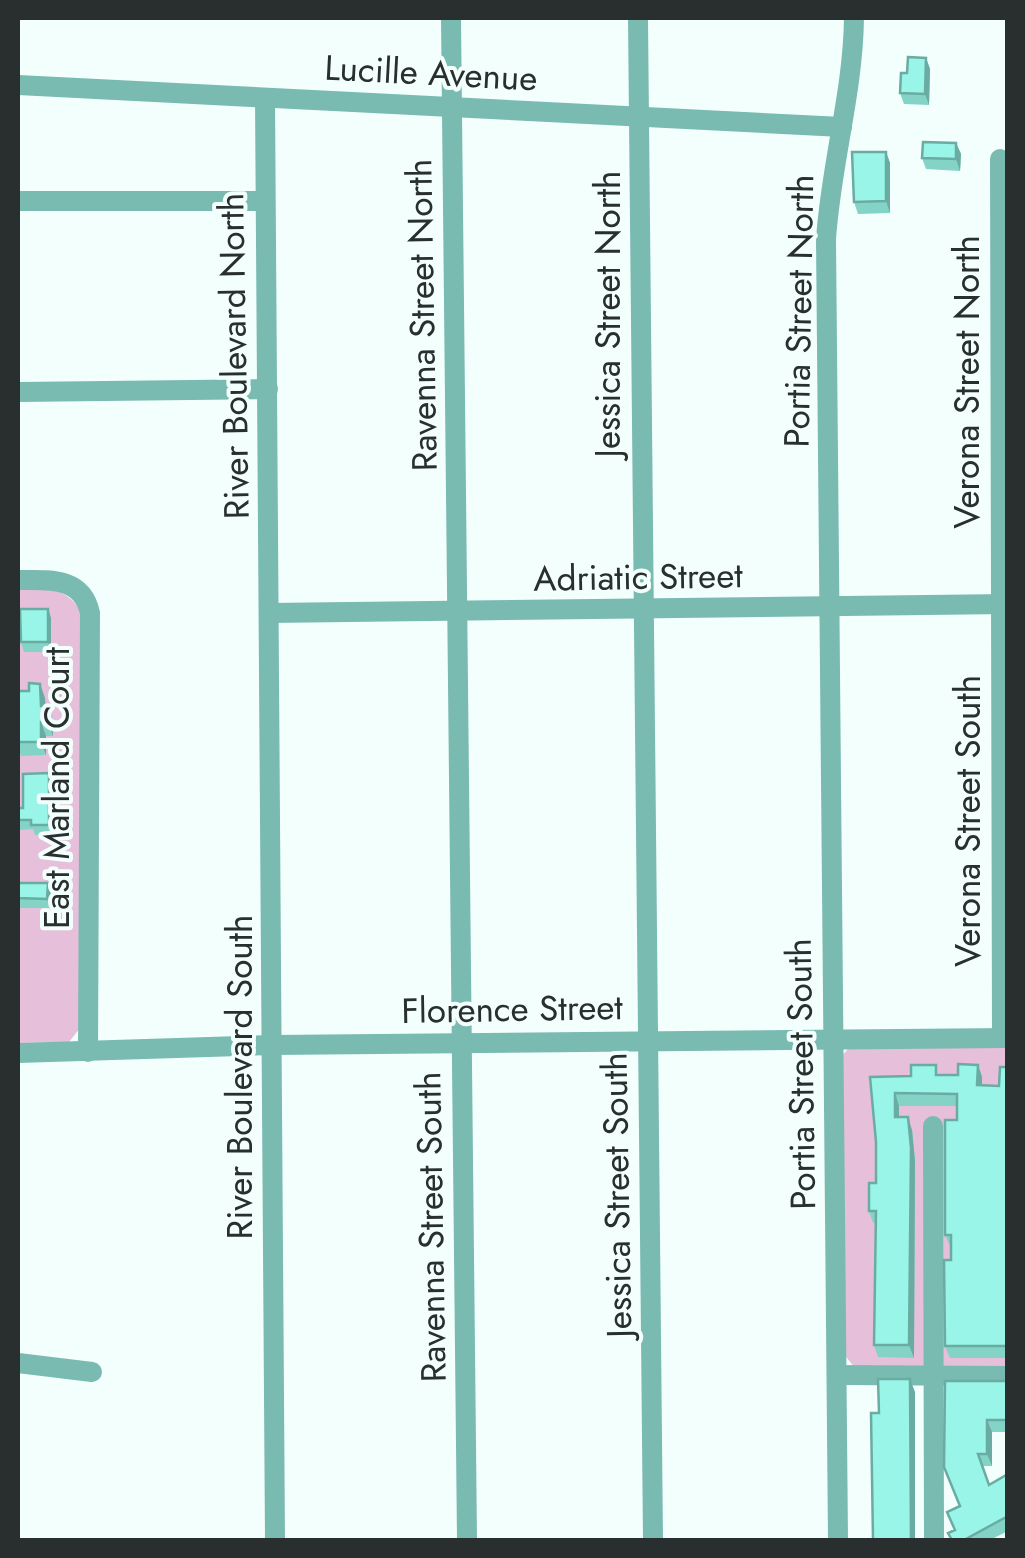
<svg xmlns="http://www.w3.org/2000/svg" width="1025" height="1558" viewBox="0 0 1025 1558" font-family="Jost,sans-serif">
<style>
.green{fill:#e6bfda}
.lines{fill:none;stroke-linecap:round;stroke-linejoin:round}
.minor{stroke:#7abbb1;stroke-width:20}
.wall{fill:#83d3c7}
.shaded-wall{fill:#6aaca2}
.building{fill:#98f5e7;stroke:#6aaca2;stroke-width:2.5}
.labels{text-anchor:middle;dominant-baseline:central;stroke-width:8;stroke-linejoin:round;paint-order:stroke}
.street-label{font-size:35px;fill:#292f2e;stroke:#f3fffd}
</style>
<rect width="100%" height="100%" fill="#f3fffd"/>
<!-- green -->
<g class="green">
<path d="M18,588c26,0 47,-2 62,22v418l-11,14 -51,1z"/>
<path d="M1007,1047v321h-152l-12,-15 -1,-297 6,-7z"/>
</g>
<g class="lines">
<!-- minor -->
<g class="minor">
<path d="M451,18l16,1522"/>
<path d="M638,18l15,1522"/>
<path d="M18,85l824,42"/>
<path d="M265,98l10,1442"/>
<path d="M1000,159l2,879"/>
<path d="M18,201h247"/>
<path d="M18,392l250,-3"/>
<path d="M18,580c30,0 64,-4 72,33l-2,439"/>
<path d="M269,613l739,-9"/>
<path d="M18,1053l255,-8 735,-7"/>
<path d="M933,1126l1,414"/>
<path d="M18,1363l74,9"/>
<path d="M837,1375l171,1"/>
<path d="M838,1540l-12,-1301c5,-75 27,-146 28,-221"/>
</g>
</g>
<!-- wall -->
<g class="wall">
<path d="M926,58l4,11 -1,36 -25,-1 -4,-11 7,-20z"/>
<path d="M956,143l5,11 -1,17 -34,-2 -4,-11z"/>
<path d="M886,152l4,11v50l-32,1 -4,-12z"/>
<path d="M48,609l3,9v34h-27l-3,-10z"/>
<path d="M18,691l27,7 1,8h2l5,14v16h-7v19l-25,1 -3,-10z"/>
<path d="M49,773l3,10v52h-17l-2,-6 -15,1v-22h5z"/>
<path d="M18,883h30l3,9v16h-33z"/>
<path d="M978,1065l4,12v8l17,1 9,-19v291h-58l-5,-12 6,-98 -6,-13 12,-129h-58v11l13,13 3,31 -1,197 -36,-1 -4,-12 2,-122h-3l-4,-12 7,-28v-41l-6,-65 88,-2z"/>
<path d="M1008,1381v51h-16v34h-10l7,19 19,-11v57l-18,9h-39l-3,-7 6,-3 -7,-18 12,-6 -15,-39z"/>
</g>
<!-- shaded-wall -->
<g class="shaded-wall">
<path d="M926,58l4,11 -1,36 -4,-11z"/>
<path d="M956,143l5,11 -1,17 -4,-12z"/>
<path d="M886,152l4,11v50l-4,-12z"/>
<path d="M48,609l3,9v34l-3,-10z"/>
<path d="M40,684l5,14 1,22 -5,-14z"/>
<path d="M48,706l5,14v16l-5,-14z"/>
<path d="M41,722l5,14v19l-5,-13z"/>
<path d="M49,773l3,10v52l-3,-10z"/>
<path d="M48,883l3,9v16l-4,-9z"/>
<path d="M978,1065l4,12v20l-5,-12z"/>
<path d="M895,1093l4,13v24l-4,-13z"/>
<path d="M908,1117l4,13 3,31 -1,197 -5,-13z"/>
<path d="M910,1379l5,13v148h-4z"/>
<path d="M987,1420l5,12v34l-5,-12z"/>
</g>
<!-- building -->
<g class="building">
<path d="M908,57l18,1 -1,36 -25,-1 1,-20h6z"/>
<path d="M923,142l33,1v16l-34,-1z"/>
<path d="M852,152h34v49l-32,1z"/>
<path d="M20,609h28v33h-27z"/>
<path d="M29,683l11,1 1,22h7v16h-7v20h-23v-51h11z"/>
<path d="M49,773v52h-18v-5h-13v-12h5v-34z"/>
<path d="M18,883h30l-1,16 -29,-1z"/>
<path d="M958,1064l20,1 -1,20 22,1 1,-19h8v279h-63l-1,-86h7v-25h-6v-115h12v-26l-62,-1v24h13l3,31 -2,197h-35l2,-134h-7v-28h7v-41l-6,-65 41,-1v-11h25v10h22z"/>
<path d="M878,1379h32l1,161h-38l-2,-127h8z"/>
<path d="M945,1381h63v39h-21v34h-9l11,31 19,-11v42l-44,24h-12l-4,-7 7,-3 -8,-18 13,-6 -16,-39z"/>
</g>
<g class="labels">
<!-- street labels -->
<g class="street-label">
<text transform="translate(431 73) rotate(3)">Lucille Avenue</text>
<text transform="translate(799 311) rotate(-89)">Portia Street North</text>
<text transform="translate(608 314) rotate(-90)">Jessica Street North</text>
<text transform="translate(422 315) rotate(-91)">Ravenna Street North</text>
<text transform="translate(234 356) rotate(-91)">River Boulevard North</text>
<text transform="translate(967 382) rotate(-90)">Verona Street North</text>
<text transform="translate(638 577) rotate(-1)">Adriatic Street</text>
<text transform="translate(57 788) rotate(-90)">East Marland Court</text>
<text transform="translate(968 821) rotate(-90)">Verona Street South</text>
<text transform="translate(512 1009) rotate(-1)">Florence Street</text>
<text transform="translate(801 1074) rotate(-91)">Portia Street South</text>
<text transform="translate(240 1077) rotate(-90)">River Boulevard South</text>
<text transform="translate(617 1195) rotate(-91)">Jessica Street South</text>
<text transform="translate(431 1227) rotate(-91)">Ravenna Street South</text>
</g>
</g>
<!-- border -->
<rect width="1025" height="1558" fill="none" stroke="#292f2e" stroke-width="40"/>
</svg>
